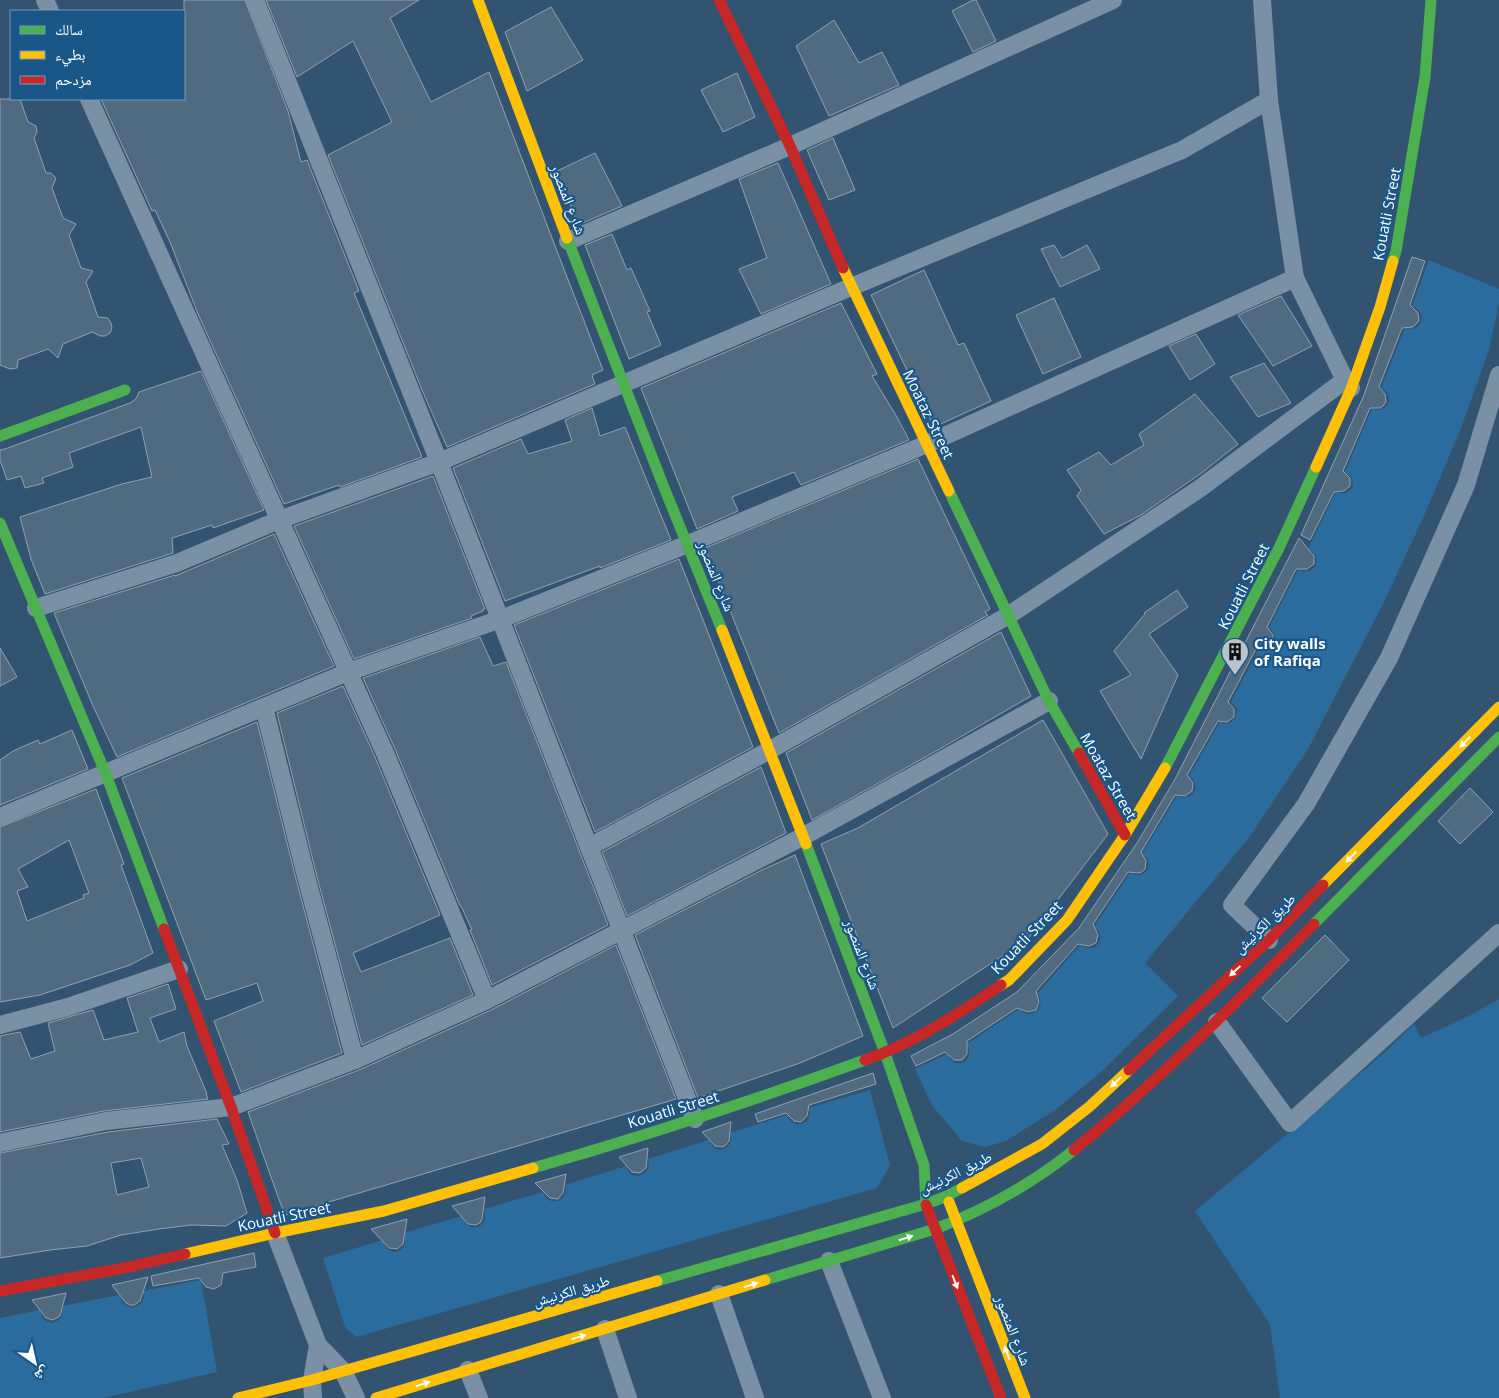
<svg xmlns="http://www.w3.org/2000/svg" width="1499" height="1398" viewBox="0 0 1499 1398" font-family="'Open Sans','Noto Naskh Arabic',sans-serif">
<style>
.green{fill:#2b6c9e}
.building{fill:#506b80;stroke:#8ea2b3;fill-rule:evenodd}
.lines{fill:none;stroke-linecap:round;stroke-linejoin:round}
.street{stroke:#7a90a4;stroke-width:18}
.fast{stroke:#4caf50;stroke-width:11}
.slow{stroke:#ffc107;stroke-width:11}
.jam{stroke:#c62828;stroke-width:11}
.oneway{fill:#f6fbf6}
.labels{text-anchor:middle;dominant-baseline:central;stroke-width:4.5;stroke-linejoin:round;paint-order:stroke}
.street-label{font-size:15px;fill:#fff;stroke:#1a5789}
.poi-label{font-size:15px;font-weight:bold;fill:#fff;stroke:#1a5789;text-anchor:start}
</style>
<rect width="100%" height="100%" fill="#335470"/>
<!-- green -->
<g class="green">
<path d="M1429,260l70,29v14l-10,47 -28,78 -37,88 -40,86 -76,147 -60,90 -103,124 33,33 -79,78 -44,36 -49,31 -21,6 -23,-6 -30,-36 -17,-36 32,-15c8,18 29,8 20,-10l52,-35c12,13 29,-2 18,-15l43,-49c15,11 29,-8 14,-18l36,-54c16,8 26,-10 12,-19l35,-58c15,7 26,-10 12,-20l31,-54c6,4 11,1 16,-4l1,-10 -6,-6 28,-53c15,4 23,-11 10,-21l29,-58c17,7 27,-12 10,-21l28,-57c7,3 12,1 17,-5l-1,-10 -7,-5 27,-63c16,5 24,-14 9,-21l24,-60c17,5 24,-15 7,-22z"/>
<path d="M1499,999v399h-219l-10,-74 -75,-113 187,-156 32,-31 7,14 48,-22z"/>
<path d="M870,1090l20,75 -13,23 -521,149 -11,-10 -22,-69 60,-18c5,20 27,13 21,-7l58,-17c6,19 28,13 22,-7l59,-17c5,16 27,10 22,-7l61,-19c5,17 27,10 22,-7l61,-19c5,17 27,10 21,-7l57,-18c6,17 27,9 22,-7z"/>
<path d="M201,1280l16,92 -114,26h-103v-80l40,-8c3,20 26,15 22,-4l58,-11c2,13 13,17 22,7l2,-5 -2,-6z"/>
</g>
<!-- building -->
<g class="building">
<path d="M184,0h61l43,111 13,51 6,-2 52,131 -5,2 68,164 -82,30 -1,-2 -55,19 -86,-190 -28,-72 -15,-32 -3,1 -51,-112h83z"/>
<path d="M266,0h153l-29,18 41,84 58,-30 66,174 48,124 -11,5 3,9 -148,63 -25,-57 -94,-235 64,-33 -39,-81 -56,36z"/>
<path d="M973,0h3l20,41 -23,11 -21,-41z"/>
<path d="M551,7l32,53 -56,31 -22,-59z"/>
<path d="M834,20l25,43 23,-11 17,33 -70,31 -33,-70z"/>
<path d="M737,73l18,44 -32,15 -22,-42z"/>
<path d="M0,99h20l8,23 8,4 1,6 -3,6 12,35h5l5,5 -4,10 11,30 13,6 -7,11 12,33 12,3 -7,11 12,35 10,1 3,5 1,5 -2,5 -5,3h-5l-8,-4 -29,12 -5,14 -10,-9 -30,11 -1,8 -7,1 -10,-4z"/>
<path d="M833,138l22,52 -26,10 -22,-50z"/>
<path d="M595,153l27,53 -44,19 -21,-54z"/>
<path d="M778,163l53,121 -70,30 -22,-45 28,-11 -28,-79z"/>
<path d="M612,234l15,36 4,-2 19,43 -3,1 14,33 -32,14 -44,-114z"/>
<path d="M1054,245l8,13 25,-13 13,24 -40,18 -19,-38z"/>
<path d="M1412,257l13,4 -15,44 8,8 1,8 -6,6 -11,1 -23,59 6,7 1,8 -3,4 -3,2h-10l-27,63 7,7v8l-6,5 -10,1 -24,48 -9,-5 63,-140z"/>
<path d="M924,270l34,75 6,-2 27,58 -57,26 -63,-132z"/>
<path d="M1281,296l31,50 -39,20 -35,-51z"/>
<path d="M1054,298l27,59 -38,17 -27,-59z"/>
<path d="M841,303l36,71 -5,2 25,41 12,23 -108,45 -7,-13 -62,25 6,14 -41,18 -56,-141z"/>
<path d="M1196,334l19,30 -25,16 -21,-34z"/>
<path d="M1264,363l27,40 -33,14 -28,-40z"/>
<path d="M201,371l63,139 -51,18 -1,-3 -40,13 1,15 -128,41 -14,-35 -11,-42 102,-33 30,-7 -11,-50 -72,26 4,14 -31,11 2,5 -19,5 -4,-12 -14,4 -7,-20v-10l5,-1 125,-46 6,-4 3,-7z"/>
<path d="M1195,394l43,50 -35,28 -62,43 -37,19 -27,-38 4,-6 -14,-20 32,-18 12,13 33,-20 -5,-11z"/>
<path d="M592,408l8,28 25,-9 46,113 -71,28v-2l-95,35 -52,-133 68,-29 7,15 44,-13 -7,-21z"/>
<path d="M918,459l72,150 -5,3 3,3 -209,118 -74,-185z"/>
<path d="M433,476l52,133h-2v2l-12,5 1,2 -118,41 -60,-133z"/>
<path d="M274,534l60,132 -217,91 -24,-51 -39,-93 121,-38v1z"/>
<path d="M1299,538l15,18v8l-7,5h-11l-29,58 6,8v8l-7,5 -9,-1 -29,55 6,7v8l-7,5 -9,-1 -31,54 6,8 -1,8 -7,5 -10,-1 -34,57 5,9 -1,8 -3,3 -4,1 -10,-1 -35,52 5,11 -2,8 -7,3 -11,-2 -42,47 3,11 -3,8 -8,2 -11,-4 -50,33v13l-5,6h-8l-9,-8 -29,14 -5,-10 42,-22 64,-42 62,-64 58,-85 37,-62z"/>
<path d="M679,559l74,188 -158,85 -81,-207z"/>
<path d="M1177,590l11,17 -39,27 29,41 -37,84 -41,-68 31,-16 -17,-24 31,-37 -1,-1z"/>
<path d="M1001,632l30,64 -93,54 -126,70 -26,-67z"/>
<path d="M480,637l13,29 13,-4 102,263 -116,60 -22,-55h2l-11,-24h-1l-65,-157 -32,-71z"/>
<path d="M0,648l17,29 -17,9z"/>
<path d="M343,686l32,71 65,158 -87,38 8,19 89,-34 23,57 -111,50 -46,-172 -39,-160z"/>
<path d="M1043,720l65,114 -80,105 -135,89 -72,-184 37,-16z"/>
<path d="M257,722l39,157 46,174 -101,39 -27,-71 49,-20 -6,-18 -51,17 -84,-222z"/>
<path d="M72,730l16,39 -88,36v-45l13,-9 25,-11 2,4z"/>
<path d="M761,767l25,66 -159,83 -25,-64z"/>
<path d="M1470,788l23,24 -33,32 -22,-23z"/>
<path d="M96,789l28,75 -3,1 32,88 -23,12 -90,30 -40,7v-175zM69,840l20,53 -6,2 1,3 -57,23 -10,-30 11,-4 -10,-18z"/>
<path d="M795,855l68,181 -63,27 -102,35 -63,-163 125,-64z"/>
<path d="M1325,935l24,25 -62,62 -25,-24z"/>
<path d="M616,945l60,154 -391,116 -8,-21 -29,-82 111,-42 132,-60z"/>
<path d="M168,984l8,25 -26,9 9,24 25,-10 3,14 20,48h-1l2,5 -104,12 -104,21v-96l20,-4 11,27 24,-8 -7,-28 45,-13 11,30 34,-8 -11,-34z"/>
<path d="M873,1073l3,11 -67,21 -2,11 -6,6 -7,-1 -8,-8 -28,9 -3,-8z"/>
<path d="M217,1119l12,25 -7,1 15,35 10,33 -21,13 -35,-1 -32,4 -38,6 -34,11 -37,4 -50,8v-105l108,-21zM141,1158l8,29 -32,8 -6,-32z"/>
<path d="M731,1122l-2,19 -3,4 -3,2 -8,-1 -13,-14z"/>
<path d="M648,1148l-2,20 -6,5 -8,-1 -13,-15z"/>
<path d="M566,1174l-3,19 -5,6 -8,-1 -15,-15z"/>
<path d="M485,1197l-3,22 -2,4 -4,2 -8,-1 -16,-18z"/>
<path d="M407,1219l-4,25 -6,5 -8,-1 -18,-19z"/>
<path d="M254,1253l2,14 -33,6 -2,12 -7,4 -8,-2 -7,-9 -46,8 -2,-10z"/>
<path d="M148,1277l-8,24 -6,4h-4l-4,-2 -14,-18z"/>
<path d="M66,1293l-6,23 -7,4 -7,-2 -14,-18z"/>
</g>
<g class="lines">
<!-- street -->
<g class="street">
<path d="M45,0l5,11"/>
<path d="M255,0l184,462 256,657"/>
<path d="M1262,0l7,100 26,178 50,102 6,8"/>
<path d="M89,99l296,654 102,247"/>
<path d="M568,241l222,-95 323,-146"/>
<path d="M36,608l141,-45 102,-43 160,-58 412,-175 331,-137 87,-50"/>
<path d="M264,707l42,169 49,184"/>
<path d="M0,817l348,-145 153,-53 187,-75 239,-100 368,-166"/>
<path d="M589,847l181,-97 239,-135 190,-126 146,-109"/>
<path d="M1269,940l-37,-35 74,-101 83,-146 77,-173 33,-110"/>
<path d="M1217,1022l73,101 209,-190"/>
<path d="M0,1025l68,-18 111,-38"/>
<path d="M0,1143l106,-22 125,-14 124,-47 132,-60 315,-163 247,-136"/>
<path d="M275,1233l43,112 -6,35 1,18"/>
<path d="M829,1261l53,137"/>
<path d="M719,1294l36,104"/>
<path d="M605,1329l23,69"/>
<path d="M318,1345l25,26 13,27"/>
<path d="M468,1370l11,28"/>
</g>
<!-- fast -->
<g class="fast">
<path d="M567,238l96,247 59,145"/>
<path d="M1393,261l3,-10 29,-174 6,-77"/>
<path d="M0,436l125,-46"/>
<path d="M949,491l100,210 30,52"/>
<path d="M0,523l105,249 59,157"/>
<path d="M1165,768l114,-220 37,-81"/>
<path d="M806,844l79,209 39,112 2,40"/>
<path d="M1314,924l185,-187"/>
<path d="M533,1168c112,-32 222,-68 332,-108"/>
<path d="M765,1280l170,-51c49,-19 98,-46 139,-79"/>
<path d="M657,1281l269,-77 21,-8 15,-8"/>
</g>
<!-- slow -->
<g class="slow">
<path d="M478,0l89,238"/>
<path d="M843,268l106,223"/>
<path d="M1316,467l35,-78 29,-82 13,-46"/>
<path d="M722,630l84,214"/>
<path d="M1323,885l176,-178"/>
<path d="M1001,985l8,-5 58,-60 58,-85 40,-67"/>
<path d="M962,1188l80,-44 47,-37 40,-37"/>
<path d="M949,1202l76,196"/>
<path d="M185,1254l90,-21 109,-22 149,-43"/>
<path d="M238,1398l74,-18 345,-99"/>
<path d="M376,1398l389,-118"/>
</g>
<!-- jam -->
<g class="jam">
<path d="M719,0l71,146 53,122"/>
<path d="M1079,753l46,82"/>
<path d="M164,929l67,178 44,126"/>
<path d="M865,1060c49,-17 93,-46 136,-75"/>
<path d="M1129,1070l140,-130 54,-55"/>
<path d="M1074,1150c85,-70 163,-148 240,-226"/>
<path d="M926,1205l75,193"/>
<path d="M0,1291l124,-23 61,-14"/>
</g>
</g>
<!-- one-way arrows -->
<defs><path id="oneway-solid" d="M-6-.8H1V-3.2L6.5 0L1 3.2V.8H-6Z" transform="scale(1.25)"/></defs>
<g class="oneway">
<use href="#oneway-solid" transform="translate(1465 742) rotate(135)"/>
<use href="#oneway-solid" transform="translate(1351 857) rotate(135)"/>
<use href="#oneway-solid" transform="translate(1235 971) rotate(137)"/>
<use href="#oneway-solid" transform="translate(1116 1082) rotate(137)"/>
<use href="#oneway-solid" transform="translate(906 1238) rotate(-17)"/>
<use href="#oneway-solid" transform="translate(955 1282) rotate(69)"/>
<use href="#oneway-solid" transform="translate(751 1285) rotate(-17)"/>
<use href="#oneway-solid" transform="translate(579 1337) rotate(-17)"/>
<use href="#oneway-solid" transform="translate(1007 1353) rotate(-111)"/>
<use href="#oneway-solid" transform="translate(423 1384) rotate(-17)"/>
</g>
<!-- icons -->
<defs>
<symbol id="building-pin" viewBox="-11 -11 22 30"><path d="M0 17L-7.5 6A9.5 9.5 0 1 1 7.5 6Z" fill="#b8c3cd" stroke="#1a5789"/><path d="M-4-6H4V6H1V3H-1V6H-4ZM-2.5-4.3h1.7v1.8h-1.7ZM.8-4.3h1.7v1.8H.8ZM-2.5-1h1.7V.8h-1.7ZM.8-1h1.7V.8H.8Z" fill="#111"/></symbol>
</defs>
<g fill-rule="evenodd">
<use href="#building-pin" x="1219" y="636" width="32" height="43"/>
</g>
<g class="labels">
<!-- street labels -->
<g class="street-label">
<text transform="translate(569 199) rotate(69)">شارع المنصور</text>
<text transform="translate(1386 214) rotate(-79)">Kouatli Street</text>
<text transform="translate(929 414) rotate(64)">Moataz Street</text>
<text transform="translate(717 576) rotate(68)">شارع المنصور</text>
<text transform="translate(1243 586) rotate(-63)">Kouatli Street</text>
<text transform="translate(1109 776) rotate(60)">Moataz Street</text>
<text transform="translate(1264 923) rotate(-44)">طريق الكرنيش</text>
<text transform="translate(1026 937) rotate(-46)">Kouatli Street</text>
<text transform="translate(863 954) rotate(69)">شارع المنصور</text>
<text transform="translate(673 1109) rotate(-17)">Kouatli Street</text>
<text transform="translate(955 1172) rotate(-26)">طريق الكرنيش</text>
<text transform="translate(284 1216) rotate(-12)">Kouatli Street</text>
<text transform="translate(571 1290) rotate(-16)">طريق الكرنيش</text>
<text transform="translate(1014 1330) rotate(69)">شارع المنصور</text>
</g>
<!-- poi labels -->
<g class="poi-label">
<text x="1254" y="643">City walls<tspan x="1254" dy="17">of Rafiqa</tspan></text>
</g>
</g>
<!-- legend -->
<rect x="10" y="10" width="175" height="90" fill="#1a5789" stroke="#769ab8"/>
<rect x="20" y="26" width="25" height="8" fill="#4caf50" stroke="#769ab8"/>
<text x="55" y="35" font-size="15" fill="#ffffff">سالك</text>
<rect x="20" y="51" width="25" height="8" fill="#ffc107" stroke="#769ab8"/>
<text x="55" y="60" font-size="15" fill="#ffffff">بطيء</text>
<rect x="20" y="76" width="25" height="8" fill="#c62828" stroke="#769ab8"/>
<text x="55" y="85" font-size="15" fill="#ffffff">مزدحم</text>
<!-- north arrow -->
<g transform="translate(35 1363) rotate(146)" stroke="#1a5789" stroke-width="4" paint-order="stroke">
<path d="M0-4L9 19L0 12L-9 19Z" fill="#ffffff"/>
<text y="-8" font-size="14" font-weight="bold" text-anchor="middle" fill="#ffffff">ش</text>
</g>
</svg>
